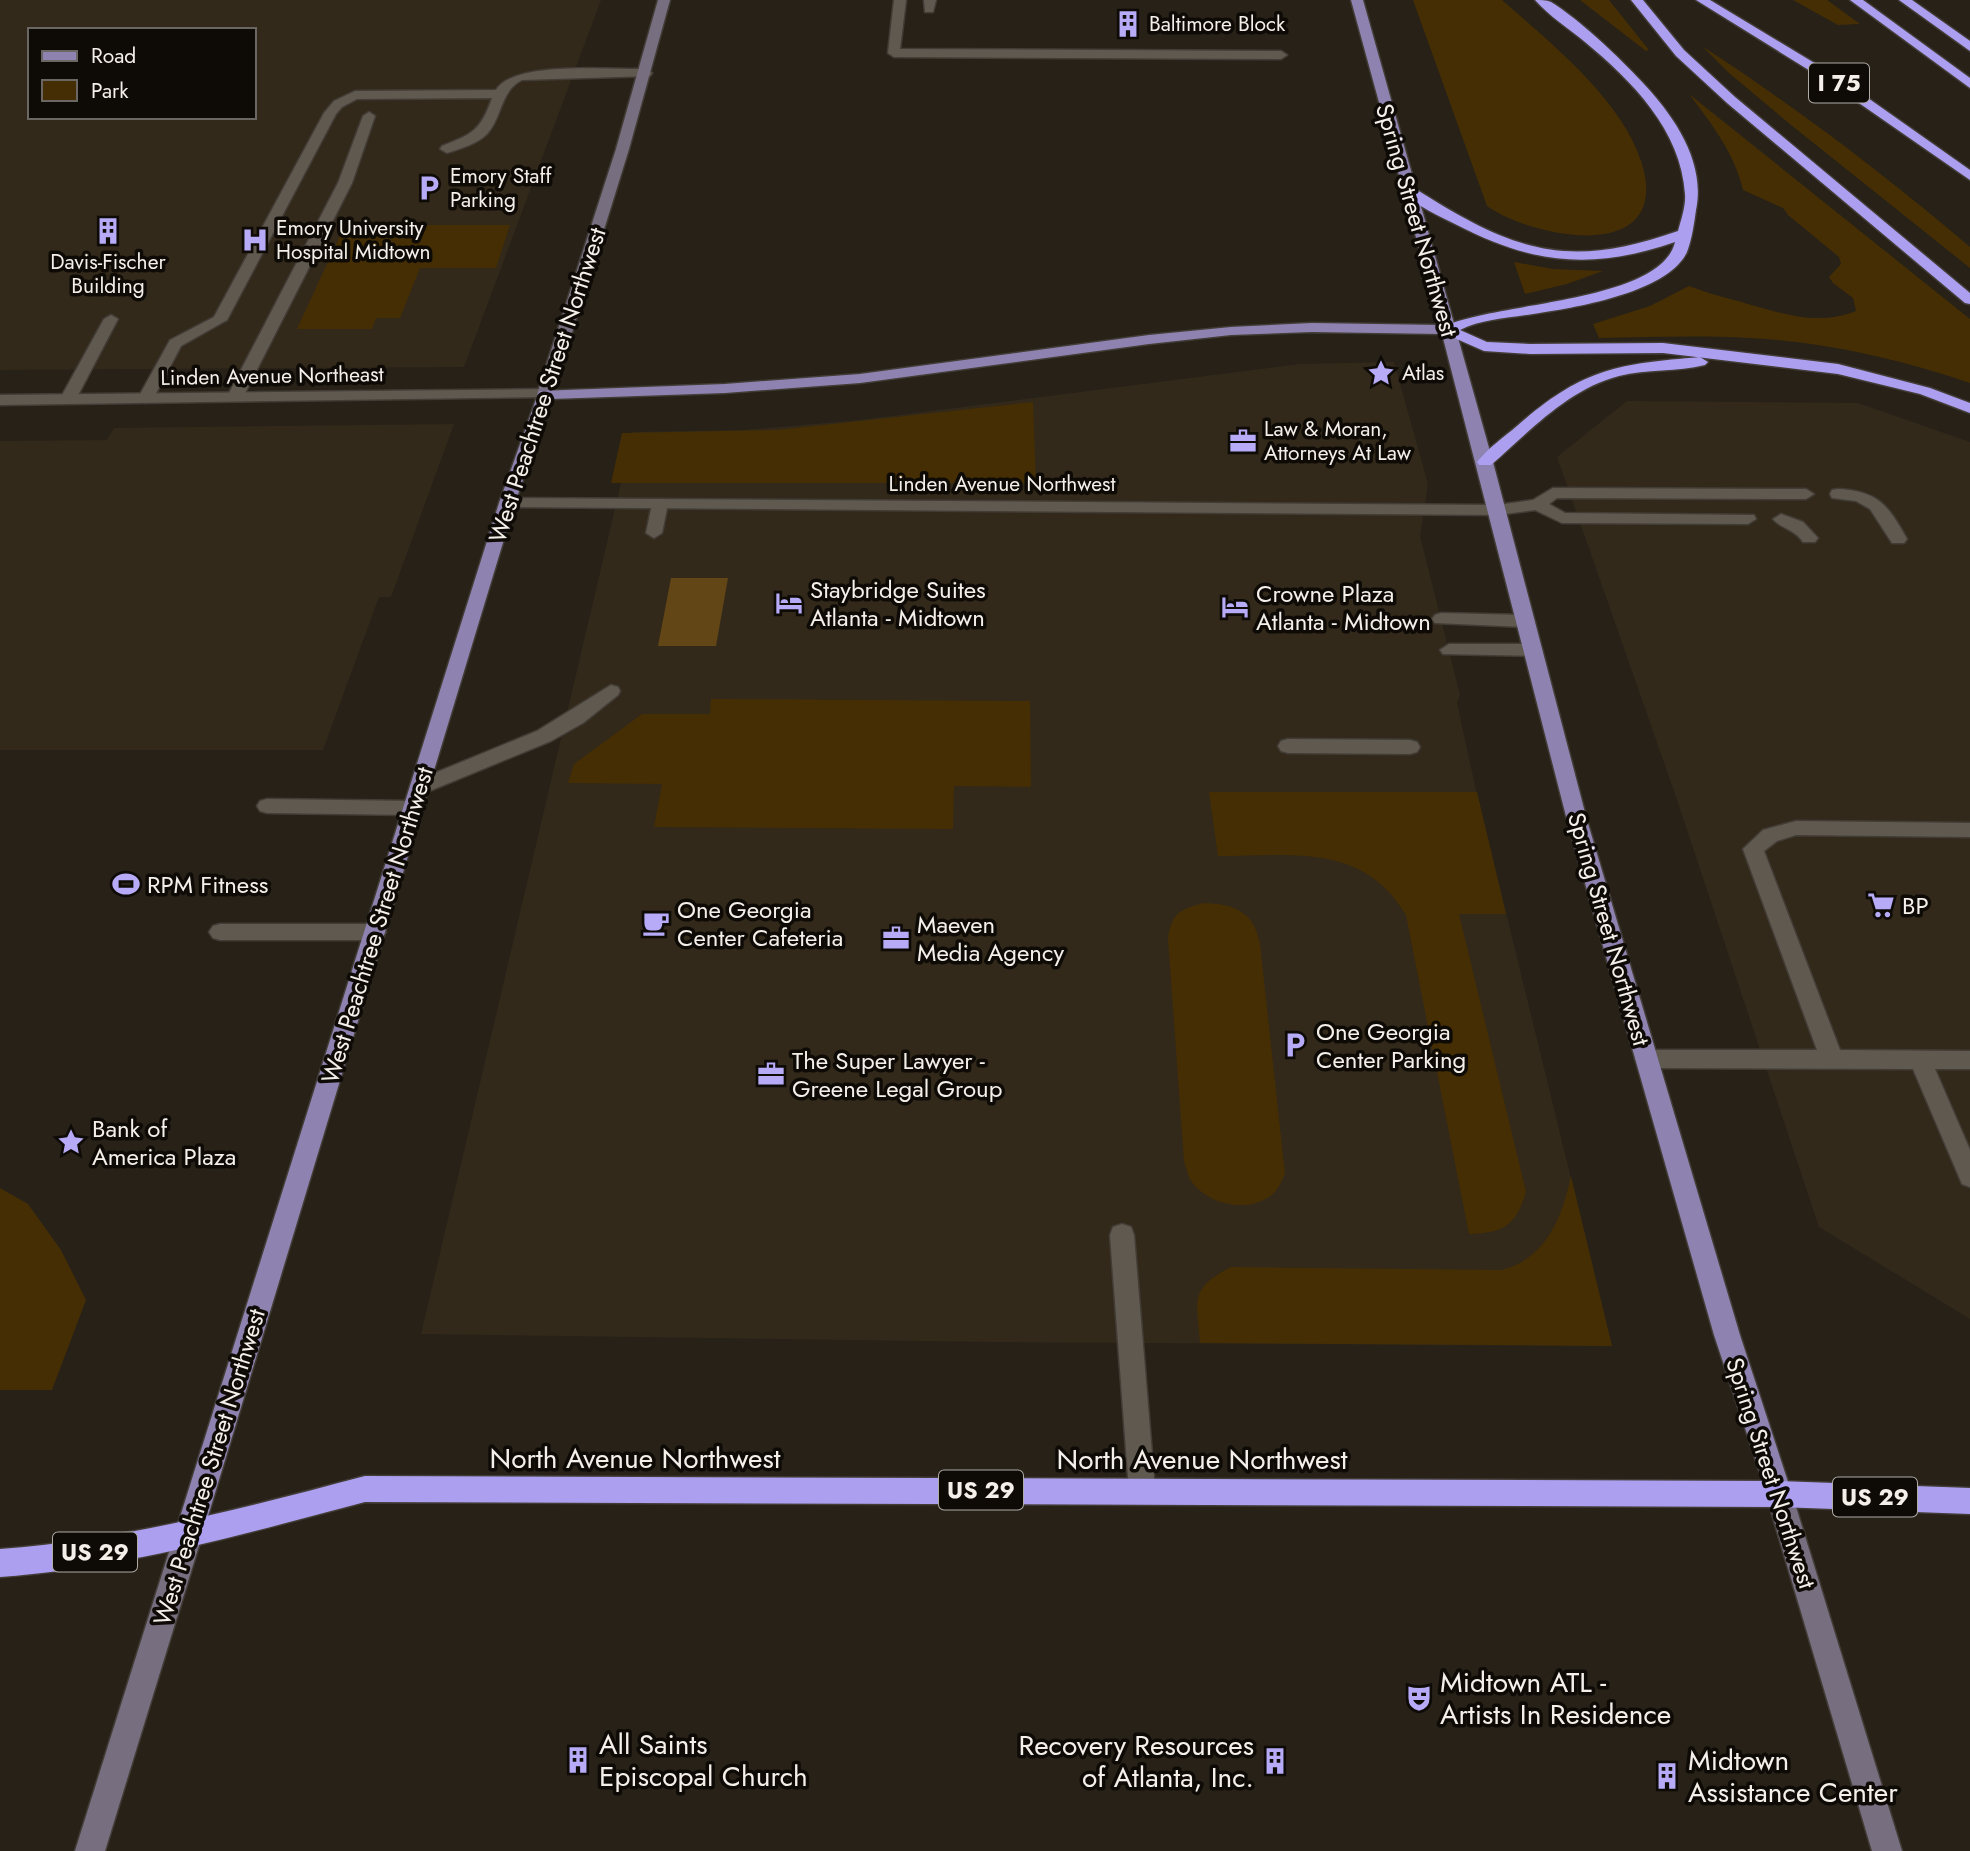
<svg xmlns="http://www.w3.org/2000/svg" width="1970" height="1851" viewBox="0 0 1970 1851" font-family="Jost,sans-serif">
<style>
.built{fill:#32291a;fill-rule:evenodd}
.green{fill:#452e04}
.water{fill:#634616}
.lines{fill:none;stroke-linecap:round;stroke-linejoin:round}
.lane-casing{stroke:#423c36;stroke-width:3}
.street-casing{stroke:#423c36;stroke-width:3}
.secondary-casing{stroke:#423c36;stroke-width:3}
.primary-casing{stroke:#423c36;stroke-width:3}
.highway-casing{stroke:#423c36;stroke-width:3}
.lane{fill:#60594f;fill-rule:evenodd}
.street{fill:#60594f;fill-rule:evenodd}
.secondary{fill:#776e7f;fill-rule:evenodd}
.primary{fill:#8e83b0;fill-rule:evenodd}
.highway{fill:#ac9ff0;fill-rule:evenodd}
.labels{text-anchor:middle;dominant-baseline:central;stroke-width:7;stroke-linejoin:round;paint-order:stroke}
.far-poi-label{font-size:21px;fill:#f4efe9;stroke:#0e0b07;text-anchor:start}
.far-street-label{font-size:21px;fill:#f4efe9;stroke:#0e0b07}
.shield{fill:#0e0b07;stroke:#afaba5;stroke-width:2}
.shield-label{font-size:23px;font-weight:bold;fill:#f4efe9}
.street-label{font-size:24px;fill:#f4efe9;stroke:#0e0b07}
.poi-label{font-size:24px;fill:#f4efe9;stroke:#0e0b07;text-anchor:start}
.near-street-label{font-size:28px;fill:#f4efe9;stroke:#0e0b07}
.near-poi-label{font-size:28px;fill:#f4efe9;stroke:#0e0b07;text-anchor:start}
</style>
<rect width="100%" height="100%" fill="#272118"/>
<!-- built -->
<g class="built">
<path d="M0,0h601l-137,367 -464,3zM30,30h224v87h-224z"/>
<path d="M1394,362l34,122 -8,52 40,159 -3,8 19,87 136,556 -621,-4 -570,-8 212,-902 111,-2 116,-10 440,-56z"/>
<path d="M1627,401l231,2 112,39v877l-151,-92 -144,-433 -118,-337z"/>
<path d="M454,424l-63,173h-12l-56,153h-323v-309l107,-1 7,-12z"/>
</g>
<!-- green -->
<g class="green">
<path d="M1413,0h89c50,44 126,104 142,171 21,94 -114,66 -157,35z"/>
<path d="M1580,0h29l40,50 -3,1z"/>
<path d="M1793,0h34l33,24 -22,1z"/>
<path d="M1702,46c94,61 182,128 268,201v21l-179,-143 -62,-52z"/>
<path d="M1689,94l281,225v64c-71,-24 -145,-41 -220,-45 -50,-3 -101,-1 -151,0l-6,-14 57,-18 39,-20c20,8 39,12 59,18 36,10 70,22 108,7l-3,-13 -20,-15 -4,-6 12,-13 -2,-7 -51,-42 -5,-7 -40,-18c-8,-36 -32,-67 -54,-96z"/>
<path d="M345,225h165l-14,43h-76l-20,50h-24l-4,11h-75z"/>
<path d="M1514,262l39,7 50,2 -36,13 -42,10z"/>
<path d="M1033,402l3,81h-425l11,-50 155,-3z"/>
<path d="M711,699l319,2 1,86 -77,-1 -1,43 -299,-2 8,-43 -94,-1 6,-19 68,-50h68z"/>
<path d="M1209,792h268l29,122h-47l67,278c-10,34 -23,41 -57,42l-63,-319c-43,-73 -115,-59 -188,-59z"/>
<path d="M1203,903c31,1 51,8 57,41l25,230c-3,6 -6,14 -11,19 -23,21 -65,13 -83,-12 -3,-5 -5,-14 -7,-20l-16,-223c4,-25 11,-28 35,-35z"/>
<path d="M1571,1176l41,170 -412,-3c-3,-42 -12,-54 31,-76l271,3c45,-12 60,-53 69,-94z"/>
<path d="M0,1188l28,16 33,46 25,50 -34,90h-52z"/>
</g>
<!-- water -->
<path class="water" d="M671,578h57l-12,68h-58z"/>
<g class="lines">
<defs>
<g id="lane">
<path d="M894,0h12l-6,49 381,2 6,4 -6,4 -387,-2 -6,-4z"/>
<path d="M924,0h12l-3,12h-8z"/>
<path d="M646,69l6,4 -2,3 -128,4c-22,11 -19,36 -35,54 -10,10 -27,15 -40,19l-7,-4 2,-3c31,-12 39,-16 50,-48l-135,1 -15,8 -6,7 -109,206 -46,26 -29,55 -6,2 -8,-5 32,-58 44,-23 110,-204 10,-12 21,-10 141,-1c18,-30 115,-20 150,-21z"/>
<path d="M369,112l6,4 -23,67 -109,214 -2,3h-12l-2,-3 111,-214 25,-67z"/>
<path d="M111,315l7,4 -42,80 -2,3h-12l-2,-3 44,-80z"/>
<path d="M1553,488l253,1 8,5 -8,5 -249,-1 -8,6 16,9 189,2 2,4 -8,5 -186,-1 -27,-13 -38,5 -8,-5 8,-5 36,-5z"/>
<path d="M1838,489c40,2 50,16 69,50l-3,4h-12l-22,-34 -14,-8 -24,-3 -2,-4 2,-4z"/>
<path d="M660,499l8,5 -6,29 -8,5 -8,-5 6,-29z"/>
<path d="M1781,514l22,8 15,16 -3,4h-12c-8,-13 -22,-13 -30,-23z"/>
<path d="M1441,613l84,2 9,6 -9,6 -90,-4 -3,-4 3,-4z"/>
<path d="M1449,644h84l9,6 -9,6 -90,-2 -3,-4z"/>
<path d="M611,685l7,2 2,4 -2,4 -35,28 -32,18 -124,51h-14l-3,-5 3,-5 124,-51z"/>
<path d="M1288,739l122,1 7,2 3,5 -3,5 -7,2 -122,-1 -7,-2 -3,-5 3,-5z"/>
<path d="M267,799l146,2 7,2 3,5 -3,5 -7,2 -146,-2 -7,-2 -3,-5 3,-5z"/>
<path d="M1796,821l174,2v14l-174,-2 -19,6 -13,10 76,199 130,1v18h-35l35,81v37l-8,-3 -49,-115 -267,-1 -8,-3 -3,-6 3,-6 8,-3h171l-74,-201 20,-19z"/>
<path d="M220,924h155l7,2 4,6 -4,6 -7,2h-155l-7,-2 -4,-6 4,-6z"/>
<path d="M1122,1224l9,3 3,8 21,255 -4,9 -9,4 -9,-4 -4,-9 -19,-255 3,-8z"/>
</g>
<g id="street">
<path d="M545,389l8,5 -2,3 -551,8v-10z"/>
<path d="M507,498l990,7 8,5 -8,5 -996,-8 -2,-4 2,-4z"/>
</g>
<g id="secondary">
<path d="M658,0h12l-41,149 -76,245 -2,3h-12l-2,-3 79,-245z"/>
<path d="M1779,1481l9,4 4,9 110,357h-30l-106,-357 4,-9z"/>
<path d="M188,1522l10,4 4,10 -97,315h-30l99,-315 4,-10z"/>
</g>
<path id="primary" d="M1351,0h12l130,462 94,358 153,515 52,159 -4,9 -9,4 -9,-4 -56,-168 -147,-515 -125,-486 -130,-2 -81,3 -82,9 -289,39 -135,10 -174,6 -36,104 -313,1033 -4,10 -10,4 -10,-4 -4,-10 325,-1033 40,-112 186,-7 135,-10 289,-39 82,-8 81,-4 128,2z"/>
<g id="highway">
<path d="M1535,0c6,0 11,0 16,2 29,18 68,55 92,81 31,33 63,79 53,127 -2,14 -4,29 -9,42 -19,41 -114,56 -154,62 -24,4 -51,5 -73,16l27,12 43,2 133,-1 175,21 92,24 40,15v10l-50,-19 -82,-20 -175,-21 -133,1 -46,-3 -41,-18 -2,-3 2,-3c50,-25 218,-24 232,-85 -81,28 -141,23 -218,-17 -18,-9 -41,-19 -55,-34l7,-4 5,1c98,62 151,83 264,43 3,-11 8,-25 7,-37 -4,-64 -53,-113 -100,-152 -17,-14 -36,-26 -50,-42z"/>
<path d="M1631,0h12l41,50 51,47 235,196v11l-5,-1 -238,-200 -51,-47z"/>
<path d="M1696,0h14l131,79 129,91v10l-137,-95z"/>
<path d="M1850,0h13l107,78v10z"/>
<path d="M1899,0h13l58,41v10z"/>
<path d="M1700,357l8,5 -3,3c-28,7 -58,4 -86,11 -51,13 -90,56 -128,89h-12l-2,-3c11,-14 27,-25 40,-36 65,-57 99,-62 183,-69z"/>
<path d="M365,1476l1414,5 191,7v26l-191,-7 -1414,-5c-121,32 -240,66 -365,75v-28c125,-9 244,-41 365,-73z"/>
</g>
</defs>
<!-- lane casing -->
<use href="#lane" class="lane-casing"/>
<!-- street casing -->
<use href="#street" class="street-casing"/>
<!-- secondary casing -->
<use href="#secondary" class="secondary-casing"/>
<!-- primary casing -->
<use href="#primary" class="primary-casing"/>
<!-- highway casing -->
<use href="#highway" class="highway-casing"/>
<!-- lane -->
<use href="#lane" class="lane"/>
<!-- street -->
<use href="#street" class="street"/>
<!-- secondary -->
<use href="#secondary" class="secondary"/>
<!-- primary -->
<use href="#primary" class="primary"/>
<!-- highway -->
<use href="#highway" class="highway"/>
</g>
<!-- icons -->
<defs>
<symbol id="building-bare" viewBox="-9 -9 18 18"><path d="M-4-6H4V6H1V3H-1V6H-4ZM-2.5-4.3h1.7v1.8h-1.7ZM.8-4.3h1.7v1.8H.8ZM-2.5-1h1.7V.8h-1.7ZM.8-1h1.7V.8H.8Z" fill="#b7abf8" stroke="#0e0b07" stroke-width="2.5" paint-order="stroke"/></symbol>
<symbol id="parking-bare" viewBox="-9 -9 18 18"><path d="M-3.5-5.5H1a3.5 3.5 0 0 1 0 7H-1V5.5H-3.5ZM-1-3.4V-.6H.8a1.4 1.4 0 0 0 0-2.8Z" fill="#b7abf8" stroke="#0e0b07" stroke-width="2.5" paint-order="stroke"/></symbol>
<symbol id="hospital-bare" viewBox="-9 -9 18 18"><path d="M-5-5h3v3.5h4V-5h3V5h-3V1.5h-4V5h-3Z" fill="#b7abf8" stroke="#0e0b07" stroke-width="2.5" paint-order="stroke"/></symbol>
<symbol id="sight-bare" viewBox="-9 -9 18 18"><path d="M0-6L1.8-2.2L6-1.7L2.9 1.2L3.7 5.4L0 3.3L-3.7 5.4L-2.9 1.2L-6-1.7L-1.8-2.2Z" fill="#b7abf8" stroke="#0e0b07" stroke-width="2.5" paint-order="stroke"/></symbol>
<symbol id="office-bare" viewBox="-9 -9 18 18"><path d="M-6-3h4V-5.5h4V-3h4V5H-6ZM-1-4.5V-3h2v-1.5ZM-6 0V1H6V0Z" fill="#b7abf8" stroke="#0e0b07" stroke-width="2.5" paint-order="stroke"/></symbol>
<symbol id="hotel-bare" viewBox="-9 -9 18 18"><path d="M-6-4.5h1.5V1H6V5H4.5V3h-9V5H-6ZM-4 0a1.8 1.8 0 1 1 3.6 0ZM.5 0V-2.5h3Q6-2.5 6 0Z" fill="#b7abf8" stroke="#0e0b07" stroke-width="2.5" paint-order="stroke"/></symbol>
<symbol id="stadium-bare" viewBox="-9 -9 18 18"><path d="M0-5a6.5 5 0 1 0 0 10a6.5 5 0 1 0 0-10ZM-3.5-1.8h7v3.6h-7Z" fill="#b7abf8" stroke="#0e0b07" stroke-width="2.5" paint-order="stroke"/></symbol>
<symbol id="supermarket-bare" viewBox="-9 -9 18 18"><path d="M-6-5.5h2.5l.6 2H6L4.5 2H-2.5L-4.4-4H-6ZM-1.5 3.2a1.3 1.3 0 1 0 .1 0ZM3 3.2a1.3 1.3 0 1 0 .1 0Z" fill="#b7abf8" stroke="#0e0b07" stroke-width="2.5" paint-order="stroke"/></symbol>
<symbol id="cafe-bare" viewBox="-9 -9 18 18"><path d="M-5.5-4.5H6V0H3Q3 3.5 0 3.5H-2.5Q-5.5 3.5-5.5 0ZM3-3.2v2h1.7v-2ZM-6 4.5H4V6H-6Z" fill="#b7abf8" stroke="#0e0b07" stroke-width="2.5" paint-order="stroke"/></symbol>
<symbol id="theatre-bare" viewBox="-9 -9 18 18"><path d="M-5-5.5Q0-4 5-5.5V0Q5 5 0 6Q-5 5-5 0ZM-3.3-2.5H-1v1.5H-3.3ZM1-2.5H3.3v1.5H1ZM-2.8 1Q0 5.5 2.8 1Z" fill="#b7abf8" stroke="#0e0b07" stroke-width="2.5" paint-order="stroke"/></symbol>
</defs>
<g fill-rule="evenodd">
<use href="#building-bare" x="1109" y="5" width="38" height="38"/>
<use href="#parking-bare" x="410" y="169" width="38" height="38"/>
<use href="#building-bare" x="89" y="212" width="38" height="38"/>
<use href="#hospital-bare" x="236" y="221" width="38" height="38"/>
<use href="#sight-bare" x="1362" y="354" width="38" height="38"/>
<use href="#office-bare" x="1224" y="422" width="38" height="38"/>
<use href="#hotel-bare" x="770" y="584" width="38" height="38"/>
<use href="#hotel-bare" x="1216" y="588" width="38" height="38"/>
<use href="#stadium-bare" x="107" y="865" width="38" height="38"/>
<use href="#supermarket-bare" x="1862" y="886" width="38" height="38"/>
<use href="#cafe-bare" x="637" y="904" width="38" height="38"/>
<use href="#office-bare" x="877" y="919" width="38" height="38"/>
<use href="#parking-bare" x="1276" y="1026" width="38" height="38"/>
<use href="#office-bare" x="752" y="1055" width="38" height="38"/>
<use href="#sight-bare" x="52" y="1123" width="38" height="38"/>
<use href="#theatre-bare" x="1400" y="1679" width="38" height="38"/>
<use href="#building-bare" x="559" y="1741" width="38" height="38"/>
<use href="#building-bare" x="1256" y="1742" width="38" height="38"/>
<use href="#building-bare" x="1648" y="1757" width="38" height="38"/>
</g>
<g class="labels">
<!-- far-poi labels -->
<g class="far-poi-label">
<text x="1149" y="24">Baltimore Block</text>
<text x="450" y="176">Emory Staff<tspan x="450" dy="24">Parking</tspan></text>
<text x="276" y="228">Emory University<tspan x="276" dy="24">Hospital Midtown</tspan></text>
<text x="108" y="262" text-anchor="middle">Davis-Fischer<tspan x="108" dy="24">Building</tspan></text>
<text x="1402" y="373">Atlas</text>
<text x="1264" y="429">Law &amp; Moran,<tspan x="1264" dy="24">Attorneys At Law</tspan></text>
</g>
<!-- far-street labels -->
<g class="far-street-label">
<text transform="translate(272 376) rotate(-1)">Linden Avenue Northeast</text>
<text x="1002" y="484">Linden Avenue Northwest</text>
</g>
<!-- shield labels -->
<g class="shield">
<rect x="1809" y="63.5" width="60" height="39" rx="5"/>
<rect x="939" y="1470.5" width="84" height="39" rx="5"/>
<rect x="1833" y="1477.5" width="84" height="39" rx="5"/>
<rect x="53" y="1532.5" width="84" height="39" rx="5"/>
</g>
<g class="shield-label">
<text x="1839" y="83">I 75</text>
<text x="981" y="1490">US 29</text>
<text x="1875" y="1497">US 29</text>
<text x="95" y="1552">US 29</text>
</g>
<!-- street labels -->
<g class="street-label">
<text transform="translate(1417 220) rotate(74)">Spring Street Northwest</text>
<text transform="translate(547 385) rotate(-72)">West Peachtree Street Northwest</text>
<text transform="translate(377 925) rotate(-73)">West Peachtree Street Northwest</text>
<text transform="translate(1609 929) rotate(74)">Spring Street Northwest</text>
<text transform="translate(209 1467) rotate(-73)">West Peachtree Street Northwest</text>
<text transform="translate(1771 1473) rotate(72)">Spring Street Northwest</text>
</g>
<!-- poi labels -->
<g class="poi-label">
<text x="810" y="589">Staybridge Suites<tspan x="810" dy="28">Atlanta - Midtown</tspan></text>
<text x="1256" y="593">Crowne Plaza<tspan x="1256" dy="28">Atlanta - Midtown</tspan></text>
<text x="147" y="884">RPM Fitness</text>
<text x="1902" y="905">BP</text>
<text x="677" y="909">One Georgia<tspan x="677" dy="28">Center Cafeteria</tspan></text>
<text x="917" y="924">Maeven<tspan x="917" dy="28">Media Agency</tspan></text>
<text x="1316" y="1031">One Georgia<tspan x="1316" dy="28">Center Parking</tspan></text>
<text x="792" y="1060">The Super Lawyer -<tspan x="792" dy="28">Greene Legal Group</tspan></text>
<text x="92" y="1128">Bank of<tspan x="92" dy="28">America Plaza</tspan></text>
</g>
<!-- near-street labels -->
<g class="near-street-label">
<text x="635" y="1458">North Avenue Northwest</text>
<text x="1202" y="1459">North Avenue Northwest</text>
</g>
<!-- near-poi labels -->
<g class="near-poi-label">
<text x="1440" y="1682">Midtown ATL -<tspan x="1440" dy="32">Artists In Residence</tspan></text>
<text x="599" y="1744">All Saints<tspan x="599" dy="32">Episcopal Church</tspan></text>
<text x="1254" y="1745" text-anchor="end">Recovery Resources<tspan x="1254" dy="32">of Atlanta, Inc.</tspan></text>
<text x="1688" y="1760">Midtown<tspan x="1688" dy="32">Assistance Center</tspan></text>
</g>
</g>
<!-- legend -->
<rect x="28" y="28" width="228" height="91" fill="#0e0b07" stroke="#6a6661" stroke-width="2"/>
<rect x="42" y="51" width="35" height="10" fill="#8e83b0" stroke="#6a6661" stroke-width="2"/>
<text x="91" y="63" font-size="21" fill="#f4efe9">Road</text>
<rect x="42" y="80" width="35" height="21" fill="#452e04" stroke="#6a6661" stroke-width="2"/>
<text x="91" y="98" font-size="21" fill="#f4efe9">Park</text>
</svg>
